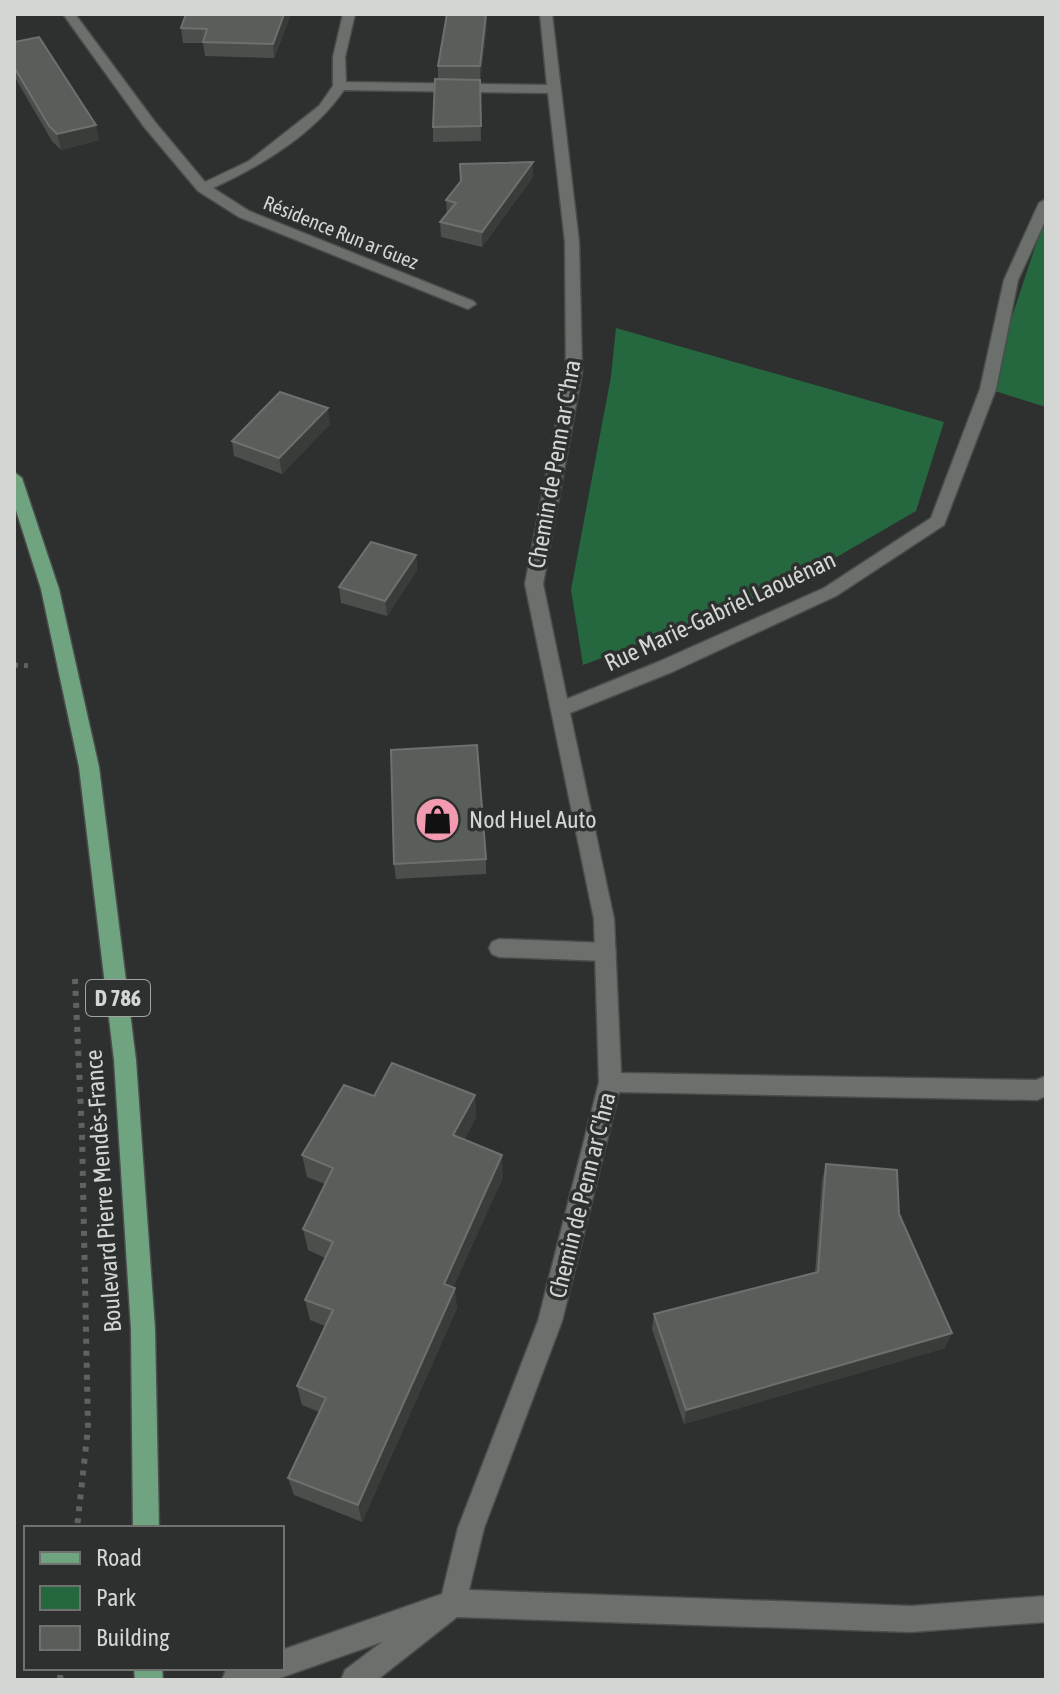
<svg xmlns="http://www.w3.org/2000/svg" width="1060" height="1694" viewBox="0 0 1060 1694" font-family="'Asap Condensed',sans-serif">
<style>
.green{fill:#25683f}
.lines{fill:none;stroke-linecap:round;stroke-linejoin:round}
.service-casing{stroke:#4a4d4b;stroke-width:3}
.minor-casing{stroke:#4a4d4b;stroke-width:3}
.primary-casing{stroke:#4a4d4b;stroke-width:3}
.path-far1{stroke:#5f6260;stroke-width:5;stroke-dasharray:4 6;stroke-linecap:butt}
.path{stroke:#5f6260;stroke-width:6;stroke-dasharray:5 7;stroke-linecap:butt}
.service{fill:#6c706d;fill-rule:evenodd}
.minor{fill:#6c706d;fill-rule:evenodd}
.primary{fill:#70a481;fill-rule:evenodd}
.wall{fill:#4b4f4c}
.shaded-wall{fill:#393d3a}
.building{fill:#5a5e5b;stroke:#6d706e;stroke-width:2}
.labels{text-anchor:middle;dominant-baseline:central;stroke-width:7;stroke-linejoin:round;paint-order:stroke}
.far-street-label{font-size:20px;fill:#d4d6d4;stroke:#2d302e}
.shield{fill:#2d302e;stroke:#a2a4a2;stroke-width:2}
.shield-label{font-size:22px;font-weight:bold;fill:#d4d6d4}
.street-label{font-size:24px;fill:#d4d6d4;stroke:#2d302e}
.poi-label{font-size:24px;fill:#d4d6d4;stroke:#2d302e;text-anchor:start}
</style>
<rect width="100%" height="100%" fill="#2d302e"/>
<!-- green -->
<g class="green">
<path d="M1046,214v193l-58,-18z"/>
<path d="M616,328l328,94 -28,89 -86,50 -101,50 -146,54 -12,-75 40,-214z"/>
</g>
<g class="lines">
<defs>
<path id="service" d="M499,939l107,4 7,3 3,6 -3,6 -7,3 -107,-4 -7,-3 -3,-6 3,-6z"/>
<path id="minor" d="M63,14h12l80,108 50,60 44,-21 70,-55 14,-20v-29l10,-43h12l-10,43 1,25 201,3 -7,-71h12l27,228 3,130 -39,212 24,115 91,-37 166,-74 107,-70 49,-129 24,-109 35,-77 7,-4v20l-28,61 -22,109 -52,136 -108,71 -164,76 -102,41 44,206 7,154 415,7 10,-4v20l-9,4 -418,-8 -57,229 -78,207 -15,62 442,16 135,-10v26l-135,10 -454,-15 -80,63h-36l4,-10 37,-28 -108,38h-52l4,-10 6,-2h50v-18l160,-56 16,-66 80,-207 61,-239 -5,-163 -69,-335 41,-212 -1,-130 -17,-149 -204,-3c-31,45 -82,75 -131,98l36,23 224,90 3,3 -8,5 -229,-92 -41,-26 -53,-63z"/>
<g id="primary">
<path d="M14,472l8,6 37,111 40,178 37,293 19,269 4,199h-26l-2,-199 -17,-269 -35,-293 -38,-178 -27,-85z"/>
<path d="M134,1668h28l1,12h-28z"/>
</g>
</defs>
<!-- service casing -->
<use href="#service" class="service-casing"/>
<!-- minor casing -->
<use href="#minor" class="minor-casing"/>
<!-- primary casing -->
<use href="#primary" class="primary-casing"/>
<!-- path-far1 -->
<path class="path-far1" d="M14,665l19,1"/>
<!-- path -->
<g class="path">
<path d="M75,979l7,155 6,294 -11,100"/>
<path d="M60,1680l1,-12"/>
</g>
<!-- service -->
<use href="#service" class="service"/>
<!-- minor -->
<use href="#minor" class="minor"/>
<!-- primary -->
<use href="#primary" class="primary"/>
</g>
<!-- wall -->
<g class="wall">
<path d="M186,14h105l-17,44 -69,-2 -2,-13h-20l-2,-15z"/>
<path d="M487,26l-7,55 1,60 -48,1v-15l5,-48v-13z"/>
<path d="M14,42l85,98 -38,10 -9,-9 -38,-65z"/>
<path d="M533,162v15l-51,70 -41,-10 -1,-15 7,-8 -1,-14z"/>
<path d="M330,424l-48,50 -48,-18 -2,-15z"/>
<path d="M416,555l1,15 -30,46 -46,-13 -2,-16z"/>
<path d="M486,859v15l-90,5 -2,-15z"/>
<path d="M475,1095l1,22 -12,23 39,37 -50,110 4,21 -95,214 -68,-27 -6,-17 31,-66 -17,-7 -5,-19 28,-60 -15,-6 -5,-20 20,-42 -17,-8 -5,-21 22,-45 -18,-7 -5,-22 72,-59z"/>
<path d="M826,1164l73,50 46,134 -261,76 -32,-95 2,-15 161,-41 7,-93z"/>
</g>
<!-- shaded-wall -->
<g class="shaded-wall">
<path d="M284,14h7l-17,44 -1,-14z"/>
<path d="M487,14v12l-7,55v-15z"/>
<path d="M96,125l3,15 -38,10 -4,-16z"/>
<path d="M533,162v15l-51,70v-15z"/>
<path d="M328,408l2,16 -48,50 -3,-16z"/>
<path d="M416,555l1,15 -30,46 -2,-15z"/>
<path d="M475,1095l1,22 -21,40 -2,-22z"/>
<path d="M502,1155l1,22 -57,127 -2,-20z"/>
<path d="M455,1288l2,20 -95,214 -4,-17z"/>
<path d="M952,1333l-7,15 -261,76 2,-14z"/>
</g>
<!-- building -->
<g class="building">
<path d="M186,14h98l-11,30 -70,-2 4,-13 -26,-1z"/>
<path d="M447,14h39l-6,52h-42z"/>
<path d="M39,37l57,88 -39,9 -8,-8 -35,-59v-25z"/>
<path d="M435,79l45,1 1,46 -48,1z"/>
<path d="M533,162l-51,70 -42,-10 16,-19 -10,-3 15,-19 -1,-17z"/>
<path d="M280,392l48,16 -49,50 -47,-17z"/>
<path d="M371,542l45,13 -31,46 -46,-14z"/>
<path d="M477,745l9,114 -92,5 -3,-114z"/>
<path d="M392,1063l83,32 -22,40 49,20 -58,129 11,4 -97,217 -70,-27 38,-80 -29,-12 36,-76 -28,-10 28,-58 -30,-13 30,-61 -31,-13 42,-70 30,11z"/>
<path d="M826,1164l71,6 2,44 53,119 -266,77 -32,-96 164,-42z"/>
</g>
<!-- icons -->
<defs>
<symbol id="shop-disc" viewBox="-11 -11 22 22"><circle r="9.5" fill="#f29ab0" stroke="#2d302e"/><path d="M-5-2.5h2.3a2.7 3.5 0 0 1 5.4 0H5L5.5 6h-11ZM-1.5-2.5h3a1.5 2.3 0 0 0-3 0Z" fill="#111"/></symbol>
</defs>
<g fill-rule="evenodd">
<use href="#shop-disc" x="412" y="794" width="51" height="51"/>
</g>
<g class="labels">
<!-- far-street labels -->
<g class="far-street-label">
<text transform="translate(341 232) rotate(22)">Résidence Run ar Guez</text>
</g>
<!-- shield labels -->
<rect class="shield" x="86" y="980" width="64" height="36" rx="6"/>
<g class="shield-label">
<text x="118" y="998">D 786</text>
</g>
<!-- street labels -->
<g class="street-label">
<text transform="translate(554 464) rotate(-80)">Chemin de Penn ar C'hra</text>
<text transform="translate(720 611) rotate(-25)">Rue Marie-Gabriel Laouénan</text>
<text transform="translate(103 1191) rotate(-94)">Boulevard Pierre Mendès-France</text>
<text transform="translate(582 1195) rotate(-76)">Chemin de Penn ar C'hra</text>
</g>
<!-- poi labels -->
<g class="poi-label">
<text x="469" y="819">Nod Huel Auto</text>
</g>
</g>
<!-- border -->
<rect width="1060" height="1694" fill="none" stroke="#d4d6d4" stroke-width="32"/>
<!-- legend -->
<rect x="24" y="1526" width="260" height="144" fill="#2d302e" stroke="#707270" stroke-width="2"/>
<rect x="40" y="1552" width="40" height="12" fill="#70a481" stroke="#707270" stroke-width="2"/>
<text x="96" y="1566" font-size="24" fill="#d4d6d4">Road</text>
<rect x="40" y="1586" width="40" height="24" fill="#25683f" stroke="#707270" stroke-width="2"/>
<text x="96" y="1606" font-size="24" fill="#d4d6d4">Park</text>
<rect x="40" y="1626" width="40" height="24" fill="#5a5e5b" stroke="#707270" stroke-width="2"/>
<text x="96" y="1646" font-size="24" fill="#d4d6d4">Building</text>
</svg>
